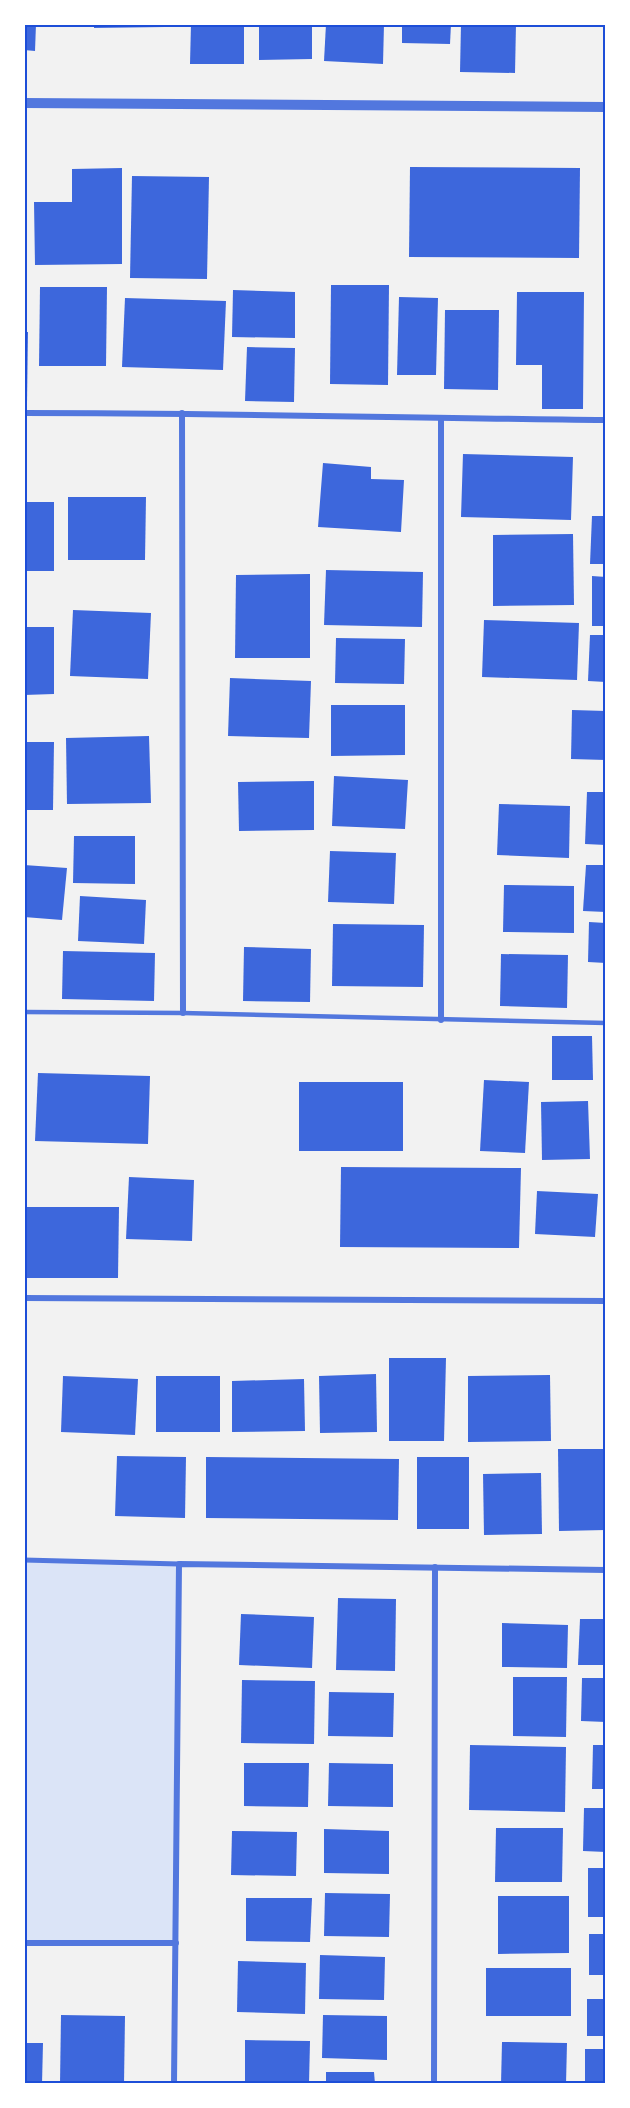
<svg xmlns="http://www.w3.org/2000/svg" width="630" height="2108" viewBox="0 0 630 2108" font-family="Manrope,sans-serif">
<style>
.green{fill:#dbe4f7}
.building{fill:#3d67dc}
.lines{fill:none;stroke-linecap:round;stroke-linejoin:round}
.service{stroke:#5277de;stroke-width:4.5}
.pedestrian{stroke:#5277de;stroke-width:5}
.minor{stroke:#5277de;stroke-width:6}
.tertiary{stroke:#5277de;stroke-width:10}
.neatline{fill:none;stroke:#1d4ed8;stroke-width:2}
</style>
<rect width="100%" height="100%" fill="#f2f2f2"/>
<!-- green -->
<path class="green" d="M24,1560l155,4 -3,379h-152z"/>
<!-- building -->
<g class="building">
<path d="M24,24h12l-1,27 -11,-1z"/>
<path d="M94,24h71v3l-71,1z"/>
<path d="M191,24h53v40h-54z"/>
<path d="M259,24h53v35l-53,1z"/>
<path d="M326,24h58l-1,40 -59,-3z"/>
<path d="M402,24h49l-1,20 -48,-1z"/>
<path d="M461,24h55l-1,49 -55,-1z"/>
<path d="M410,167l170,1 -1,90 -170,-1z"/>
<path d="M122,168v96l-87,1 -1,-63h38v-33z"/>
<path d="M132,176l77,1 -2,102 -77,-1z"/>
<path d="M331,285h58l-1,100 -58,-1z"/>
<path d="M40,287h67l-1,79h-67z"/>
<path d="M233,290l62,2v46l-63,-1z"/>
<path d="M517,292h67l-1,117h-41v-44h-26z"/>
<path d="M399,297l39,1 -2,77h-39z"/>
<path d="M125,298l101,3 -3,69 -101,-3z"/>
<path d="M445,310h54l-1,80 -54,-1z"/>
<path d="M24,332h4l-1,71h-3z"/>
<path d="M247,347l48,1 -1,54 -49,-1z"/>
<rect x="604" y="357" width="2" height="42"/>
<path d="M463,454l110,3 -2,63 -110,-3z"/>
<path d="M323,463l48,4v12l33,1 -3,52 -83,-5z"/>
<path d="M68,497h78l-1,63h-77z"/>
<rect x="24" y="502" width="30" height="69"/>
<path d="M592,516h14v48h-16z"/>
<path d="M573,534l1,71 -81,1v-71z"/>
<path d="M326,570l97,2 -1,55 -98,-2z"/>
<path d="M310,574v84h-75l1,-83z"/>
<path d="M592,576l14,1v49h-14z"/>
<path d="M73,610l78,3 -3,66 -78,-3z"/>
<path d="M484,620l95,3 -2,57 -95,-3z"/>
<path d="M24,627h30v67l-30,1z"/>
<path d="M590,635h16v47l-18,-1z"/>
<path d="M336,638l69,1 -1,45 -69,-1z"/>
<path d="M230,678l81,3 -2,57 -81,-2z"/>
<path d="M331,705h74v50l-74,1z"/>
<path d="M572,710l34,1v49l-35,-1z"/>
<path d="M149,736l2,67 -84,1 -1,-66z"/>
<path d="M24,742h30l-1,68h-29z"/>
<path d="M334,776l74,4 -3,49 -73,-3z"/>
<path d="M314,781v49l-75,1 -1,-49z"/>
<path d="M587,792h19v53l-21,-1z"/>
<path d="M499,804l71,2 -1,52 -72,-3z"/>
<path d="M74,836h61v48l-62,-1z"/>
<path d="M330,851l66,2 -2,51 -66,-2z"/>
<path d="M24,865l43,3 -5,52 -38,-3z"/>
<path d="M586,865h20v47l-23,-1z"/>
<path d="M504,885l70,1v47l-71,-1z"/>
<path d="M80,896l66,4 -2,44 -66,-3z"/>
<path d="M589,922l17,1v40l-18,-1z"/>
<path d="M333,924l91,1 -1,62 -91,-1z"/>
<path d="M244,947l67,2 -1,53 -67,-1z"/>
<path d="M63,951l92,2 -1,48 -92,-2z"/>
<path d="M501,954l67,1 -1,53 -67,-2z"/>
<path d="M552,1036h40l1,44h-41z"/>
<path d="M38,1073l112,3 -2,68 -113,-3z"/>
<path d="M484,1080l45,2 -4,71 -45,-2z"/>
<rect x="299" y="1082" width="104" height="69"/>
<path d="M588,1101l2,58 -48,1 -1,-58z"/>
<path d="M341,1167l180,1 -2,80 -179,-1z"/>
<path d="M129,1177l65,3 -2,61 -66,-2z"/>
<path d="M537,1191l61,3 -3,43 -60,-3z"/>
<path d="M24,1207h95l-1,71h-94z"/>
<path d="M389,1358h57l-2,83h-55z"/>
<path d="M376,1374l1,58 -57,1 -1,-57z"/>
<path d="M550,1375l1,66 -83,1v-66z"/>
<path d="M63,1376l75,3 -3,56 -74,-3z"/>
<rect x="156" y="1376" width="64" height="56"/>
<path d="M304,1379l1,52 -73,1v-51z"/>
<path d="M558,1449h48v81l-47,1z"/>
<path d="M117,1456l69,1 -1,61 -70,-2z"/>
<path d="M206,1457l193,2 -1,61 -192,-2z"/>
<rect x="417" y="1457" width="52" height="72"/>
<path d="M541,1473l1,61 -58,1 -1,-61z"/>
<path d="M338,1598l58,1 -1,72 -59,-1z"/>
<path d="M241,1614l73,3 -2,51 -73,-3z"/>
<path d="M580,1619h26v46h-28z"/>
<path d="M502,1623l66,2 -1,43 -65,-1z"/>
<path d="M513,1677h54l-1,60 -53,-1z"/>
<path d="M582,1678h24v44l-25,-1z"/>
<path d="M242,1680l73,1 -1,63 -73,-1z"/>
<path d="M329,1692l65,1 -1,44 -65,-1z"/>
<path d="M470,1745l96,2 -1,65 -96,-2z"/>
<path d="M593,1745h13v44h-14z"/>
<path d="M244,1763h65l-1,44 -64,-1z"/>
<path d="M329,1763l64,1v43l-65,-1z"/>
<path d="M584,1808h22v44l-23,-1z"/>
<path d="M496,1828h67l-1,54h-67z"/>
<path d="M324,1829l65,2v43l-65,-1z"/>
<path d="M232,1831l65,1 -1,44 -65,-1z"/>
<rect x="588" y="1868" width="18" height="49"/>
<path d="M325,1893l65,1 -1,43 -65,-1z"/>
<path d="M498,1896h71v57l-71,1z"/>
<path d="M246,1898h66l-2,44 -64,-1z"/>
<rect x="589" y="1934" width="17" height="41"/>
<path d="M320,1955l65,2 -1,43 -65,-1z"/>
<path d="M238,1961l68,2 -1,51 -68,-2z"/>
<rect x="486" y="1968" width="85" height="48"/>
<rect x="587" y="1999" width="19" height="37"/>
<path d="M61,2015l64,1 -1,68h-64z"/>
<path d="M323,2015l64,1v44l-65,-2z"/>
<path d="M245,2040l65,1 -1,43 -64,-1z"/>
<path d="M502,2042l65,1 -1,41h-65z"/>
<path d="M24,2043h19l-1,41h-18z"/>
<rect x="585" y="2049" width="21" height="35"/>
<path d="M326,2072h48l1,12h-49z"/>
</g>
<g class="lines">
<!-- service -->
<path class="service" d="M24,1012l159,1 423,10"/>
<!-- pedestrian -->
<path class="pedestrian" d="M24,1560l155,4"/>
<!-- minor -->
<g class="minor">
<path d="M24,413c194,0 388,5 582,7"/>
<path d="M182,413l1,600"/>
<path d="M441,419v601"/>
<path d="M24,1298l582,3"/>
<path d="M24,1943h152"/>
<path d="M174,2084l5,-520 427,6"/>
<path d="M434,2084l1,-517"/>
</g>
<!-- tertiary -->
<path class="tertiary" d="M24,103l582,4"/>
</g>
<!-- border -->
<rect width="630" height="2108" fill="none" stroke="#ffffff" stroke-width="51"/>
<rect x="26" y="26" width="578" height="2056" class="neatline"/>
</svg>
